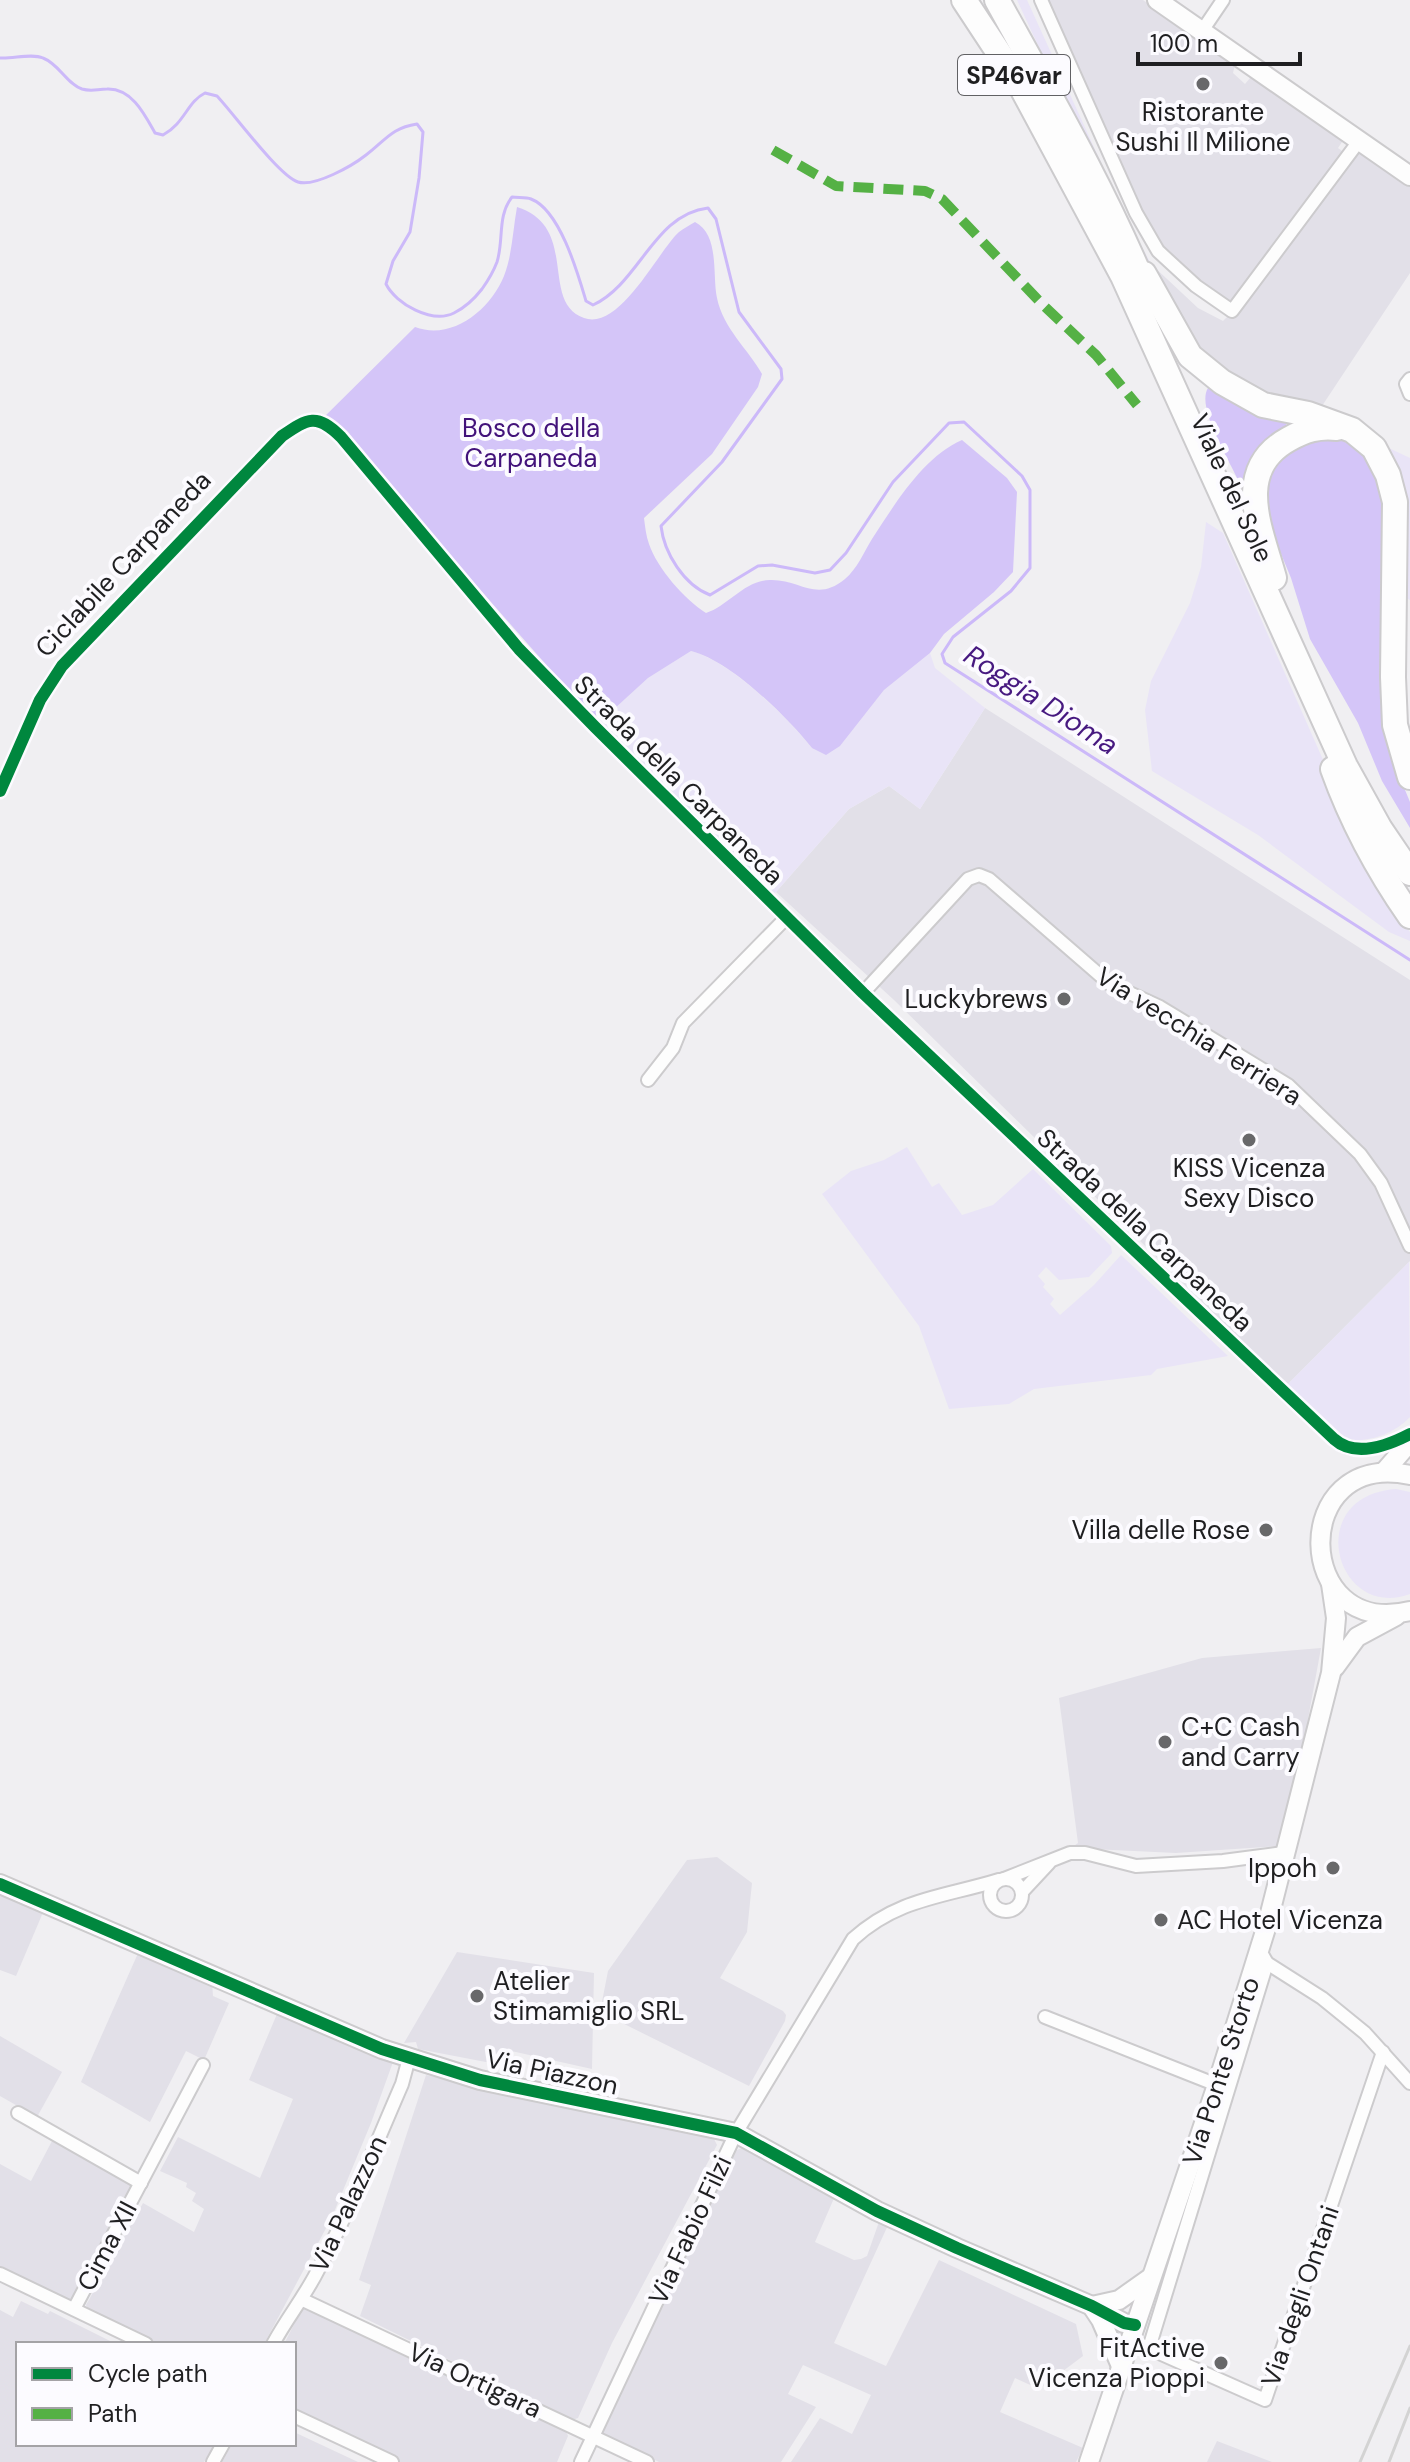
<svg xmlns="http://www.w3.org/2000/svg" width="1410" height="2462" viewBox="0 0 1410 2462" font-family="'DM Sans',sans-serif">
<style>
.built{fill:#e2e0e8}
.green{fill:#e9e4f7}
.forest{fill:#d4c5f8}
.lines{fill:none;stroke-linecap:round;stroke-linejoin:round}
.stream{stroke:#ccb9f9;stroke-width:3}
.street-casing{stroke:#cccbcd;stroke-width:16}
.secondary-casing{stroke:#cccbcd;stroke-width:22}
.highway-casing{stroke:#cccbcd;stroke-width:28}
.street{stroke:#fdfdfd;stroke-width:12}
.secondary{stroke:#fdfdfd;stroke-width:18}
.highway{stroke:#fdfdfd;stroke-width:24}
.rail{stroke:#d3d3d3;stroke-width:3}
.quiet{stroke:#55b145;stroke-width:10;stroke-dasharray:20 10;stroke-linecap:butt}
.cycleway-casing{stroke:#fcfbff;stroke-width:17}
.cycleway{stroke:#00873e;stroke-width:12}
.poi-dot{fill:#68686a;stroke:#fcfbff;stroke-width:3}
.labels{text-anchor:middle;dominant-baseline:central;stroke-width:8;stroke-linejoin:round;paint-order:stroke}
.shield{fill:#fcfbff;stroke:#616164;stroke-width:2}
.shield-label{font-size:24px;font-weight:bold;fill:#1f1f21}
.poi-label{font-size:26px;fill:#1f1f21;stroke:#fcfbff;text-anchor:end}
.park-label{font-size:26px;fill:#42127a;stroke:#fcfbff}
.street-label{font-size:26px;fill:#1f1f21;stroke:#fcfbff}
.water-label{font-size:28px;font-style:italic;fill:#471980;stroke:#fcfbff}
</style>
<rect width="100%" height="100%" fill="#f0eff2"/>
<!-- built -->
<g class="built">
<path d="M1040,0h103l92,64 -2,9 12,11 5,-6 5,-1 85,60 2,5 -4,6 14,10 3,-6 5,-1 50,35v87l-90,136 -67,-19 -51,-34 -54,-86 3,-6 47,44 25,13 8,-8 -68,-55z"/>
<path d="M985,708l425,272v281l-123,124 -393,-385 -118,-108 73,-83 40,-23 31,23z"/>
<path d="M1321,1648l-19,104 -24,94 -102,7 -105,-5 7,-5 -19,-145 143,-40z"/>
<path d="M717,1857l35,26 -5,49 -27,46 63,33 3,4 -1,6 -36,65 -149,-74 8,-41 79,-111z"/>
<path d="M0,1890l44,20 -28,66 -16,-6z"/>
<path d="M139,1951l73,31 1,14 16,7 -25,57 -18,-9 -36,71 -69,-40z"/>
<path d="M457,1952l137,21 -2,96 -85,-19 -2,7 -10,3 -4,3 -73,-14 -2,-7 -12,1z"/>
<path d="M277,2014l116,48 -22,61 -39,94 -68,127h-108l-68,-34 -2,-5 57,-102 51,29 10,-23 -12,-8 4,-8 -10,-6 1,-4 -27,-12 18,-34 82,41 33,-79 -44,-19z"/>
<path d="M0,2036l62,36 -25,45 -37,-21z"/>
<path d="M426,2075l287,62 4,8 -105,198 -34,75 -6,2 -212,-104 11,-31 -12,-5z"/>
<path d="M52,2141l81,44 -65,119 -68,-33v-107l31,17z"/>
<path d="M742,2148l93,48 -20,46 39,18 7,-1 6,-3 13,-37 9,4 -55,120 52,23 53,-106 137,64 7,32 -44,33 -24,-11 -15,34 83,36 -7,14h-285l29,-44 32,16 19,-39 -68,-30 -15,29 28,13 -35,55h-122l-65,-33 138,-277z"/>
<path d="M21,2301l27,13 2,-3 66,33h-98v100h197l-11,18h-204v-152l13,7z"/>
<path d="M305,2303l182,86 79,42 2,5 -11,26h-163l-100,-49v-69h-10z"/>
<path d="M294,2432l64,30h-136l10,-18h62z"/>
<path d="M1217,2441l55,21h-65z"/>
</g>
<!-- green -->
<g class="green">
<path d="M1017,0h10l96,211 28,53 -3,6 -21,-33z"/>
<path d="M1376,442l34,16v142l-9,-5z"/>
<path d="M1206,522l17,11 161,365 26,34v9l-21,-9 -131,-97 -106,-64 -7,-61 6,-29 39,-78 11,-36z"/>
<path d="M691,651c39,10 95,65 121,97l28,-2 44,-56 46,-37 5,15 50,40 -65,101 -31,-23 -40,23 -73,83 -10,7 -173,-181 9,-7 11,-1 35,-32z"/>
<path d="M907,1147l25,40 7,-4 23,32 31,-10 40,-36 78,77 1,7 -23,24 -30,3 -13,-13 -8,9 7,8 -2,3 11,12 -4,5 10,11 34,-30 27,-30 107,101 -71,13 -6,6 -117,14 -25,15 -60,5 -30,-83 -97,-132 29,-23 33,-11z"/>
<path d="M1409,1262l1,155c-17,18 -43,26 -68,23l-55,-55z"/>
<path d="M1396,1489l14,3v102c-74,28 -109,-98 -14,-105z"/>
</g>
<!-- forest -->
<g class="forest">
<path d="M517,207c63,20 22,95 67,111 36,13 74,-67 95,-86 5,-4 11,-7 16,-10 25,13 17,53 22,76 6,30 31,51 45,76l-4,13 -46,67 -68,64c1,8 2,18 5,26 8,24 36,56 57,69 22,-7 39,-33 64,-33 30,-1 46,23 75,-1 12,-10 19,-27 27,-40 23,-35 51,-82 90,-99l45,38 10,14 -4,80 -19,20 -50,42 -14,19 -46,37 -44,56 -14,9 -14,-7c-26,-32 -81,-87 -121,-97l-43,27 -35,32 -11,1 -9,7 -169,-192 -106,-103 97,-96c37,14 75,-17 89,-51 8,-20 9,-47 13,-69z"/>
<path d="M1208,388h5l75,34 -40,59 -7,1 -4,-4c-9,-20 -41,-71 -29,-90z"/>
<path d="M1333,435l30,17 11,16 13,45 11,260 12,29v26l-28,-47 -24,-58 -48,-84 -19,-61 -19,-46 -8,-41 10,-27 24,-22z"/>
</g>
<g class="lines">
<!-- stream -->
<path class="stream" d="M0,58c13,1 32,-5 43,0 16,6 24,26 39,31 10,3 15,0 25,0 25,-1 38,26 48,44l8,2c22,-12 24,-33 42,-42l12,3c17,18 62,80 81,86 17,5 54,-16 68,-27 20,-15 25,-27 51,-31l6,8 -4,46 -9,54 -17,29 -7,23c10,20 46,40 68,29 10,-5 21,-15 28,-24 5,-7 12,-19 15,-27 7,-22 0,-46 15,-65 5,1 14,0 19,2 29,11 47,75 55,102l7,4c46,-21 61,-91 115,-97l8,11 23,93 42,57 1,10 -60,83 -61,64c3,27 23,59 49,69l48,-29 14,-1 43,8 15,-3 16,-17 47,-71 56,-59 15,-1 58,54 8,14v78l-19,23 -58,46 -11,17 3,9 465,297"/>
<defs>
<g id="street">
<path d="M1041,0l95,213 22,38 38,35 36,25 127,-170"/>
<path d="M1202,31l21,-31"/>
<path d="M1410,379l-4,5 4,10"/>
<path d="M0,791l40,-91 22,-34 220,-230c26,-18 35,-23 59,1l178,212 76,78 268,266 471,446c21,19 53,7 76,-5"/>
<path d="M863,993l105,-114 11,-4 10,4 121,105 50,23 128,78 72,69 21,29 29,63"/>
<path d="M648,1080l25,-32 10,-25 103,-105"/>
<circle cx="1006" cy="1895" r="16"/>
<path d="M1004,1879l66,-26h15l51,13 87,-5 60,-8"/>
<path d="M1022,1892l27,-29"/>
<path d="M1263,1956l4,7 55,35 43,35 45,50"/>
<path d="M1045,2017l172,68"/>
<path d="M18,2113l123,70"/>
<path d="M0,2274l146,70"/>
<path d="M303,2300l344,162"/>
<path d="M74,2309l129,-244"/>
<path d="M1130,2340l135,60 118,-348"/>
<path d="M273,2344c14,-26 32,-48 45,-74 32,-60 57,-124 84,-186l7,-26"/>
<path d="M1149,2348l118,-385"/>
<path d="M294,2416l98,46"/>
<path d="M213,2462l10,-18"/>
<path d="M581,2462l155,-329 117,-194c45,-41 91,-42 146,-59"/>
</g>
<g id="secondary">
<path d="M1157,0l253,176"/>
<path d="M1384,1472l26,-30"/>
<path d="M1410,1475c-122,-26 -117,165 0,136"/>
<path d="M1335,1667l22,-30 39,-21"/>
<path d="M0,1884l382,165 98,31 256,53 141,78 80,37 135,58 32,17 11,2"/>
<path d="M1092,2306l27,-6 31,-22"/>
<path d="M1093,2308l8,12 20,46"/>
<path d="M1089,2462l128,-377 50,-160 64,-252 5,-55 -5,-34"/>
</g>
<g id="highway">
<path d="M964,0l58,88 101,188 222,490 35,63 30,44"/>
<path d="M997,0c53,96 108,191 150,293"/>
<path d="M1144,274l46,82 32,26 41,23 45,9 44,16 22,18 14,27 7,27 -2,175 2,48 15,52"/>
<path d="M1274,578c-13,-48 -42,-108 15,-139 16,-9 29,-13 48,-11"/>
<path d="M1333,769c19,53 45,101 77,147"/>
</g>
</defs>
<!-- street casing -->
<use href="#street" class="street-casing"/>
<!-- secondary casing -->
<use href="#secondary" class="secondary-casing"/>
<!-- highway casing -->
<use href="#highway" class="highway-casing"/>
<!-- street -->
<use href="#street" class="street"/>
<!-- secondary -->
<use href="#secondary" class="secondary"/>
<!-- highway -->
<use href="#highway" class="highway"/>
<!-- rail -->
<g class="rail">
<path d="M1360,2462l50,-116"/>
<path d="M1389,2462l21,-54"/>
</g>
<!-- quiet -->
<path class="quiet" d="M773,150l63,36 89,5 17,8 99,104 55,52 41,50"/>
<defs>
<g id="cycleway">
<path d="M0,791l40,-91 22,-34 220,-230c26,-18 35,-23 59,1l178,212 76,78 268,266 471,446c21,19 53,7 76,-5"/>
<path d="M0,1884l382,165 98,31 256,53 141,78 80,37 135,58 32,17 11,2"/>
</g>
</defs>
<!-- cycleway casing -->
<use href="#cycleway" class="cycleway-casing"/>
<!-- cycleway -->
<use href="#cycleway" class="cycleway"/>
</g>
<!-- markers -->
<g class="poi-dot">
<circle cx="1203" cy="84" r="8"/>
<circle cx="1064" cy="999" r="8"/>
<circle cx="1249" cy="1140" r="8"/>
<circle cx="1266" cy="1530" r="8"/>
<circle cx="1165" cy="1742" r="8"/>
<circle cx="1333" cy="1868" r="8"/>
<circle cx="1161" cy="1920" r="8"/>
<circle cx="477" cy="1996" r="8"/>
<circle cx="1221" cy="2363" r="8"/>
</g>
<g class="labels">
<!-- shield labels -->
<rect class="shield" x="958" y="55" width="112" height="40" rx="6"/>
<g class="shield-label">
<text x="1014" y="75">SP46var</text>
</g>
<!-- poi labels -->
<g class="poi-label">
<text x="1203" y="112" text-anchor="middle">Ristorante<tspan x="1203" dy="30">Sushi Il Milione</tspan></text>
<text x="1048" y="999">Luckybrews</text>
<text x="1249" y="1168" text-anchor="middle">KISS Vicenza<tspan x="1249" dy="30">Sexy Disco</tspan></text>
<text x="1250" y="1530">Villa delle Rose</text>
<text x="1181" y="1727" text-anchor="start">C+C Cash<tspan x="1181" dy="30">and Carry</tspan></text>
<text x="1317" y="1868">Ippoh</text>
<text x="1177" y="1920" text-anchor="start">AC Hotel Vicenza</text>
<text x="493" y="1981" text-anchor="start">Atelier<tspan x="493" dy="30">Stimamiglio SRL</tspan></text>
<text x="1205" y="2348">FitActive<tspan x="1205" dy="30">Vicenza Pioppi</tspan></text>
</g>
<!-- park labels -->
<g class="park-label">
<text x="531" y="428">Bosco della<tspan x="531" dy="30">Carpaneda</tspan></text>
</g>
<!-- street labels -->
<g class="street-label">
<text transform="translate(1232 488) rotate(65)">Viale del Sole</text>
<text transform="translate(123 564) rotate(-47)">Ciclabile Carpaneda</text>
<text transform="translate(679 780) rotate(45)">Strada della Carpaneda</text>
<text transform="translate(1199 1036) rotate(32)">Via vecchia Ferriera</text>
<text transform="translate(1145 1230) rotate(43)">Strada della Carpaneda</text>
<text transform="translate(1221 2071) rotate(-72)">Via Ponte Storto</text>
<text transform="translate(552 2072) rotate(12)">Via Piazzon</text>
<text transform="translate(348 2204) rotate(-65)">Via Palazzon</text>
<text transform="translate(690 2230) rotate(-65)">Via Fabio Filzi</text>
<text transform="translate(107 2246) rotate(-62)">Cima XII</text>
<text transform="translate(1300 2296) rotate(-71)">Via degli Ontani</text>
<text transform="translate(475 2380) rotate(25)">Via Ortigara</text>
</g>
<!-- water labels -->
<g class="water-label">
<text transform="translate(1041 700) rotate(33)">Roggia Dioma</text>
</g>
</g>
<!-- legend -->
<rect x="16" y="2342" width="280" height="104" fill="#fcfbff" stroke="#a4a3a6" stroke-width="2"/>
<rect x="32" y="2368" width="40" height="12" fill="#00873e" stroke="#a4a3a6" stroke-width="2"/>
<text x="88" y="2382" font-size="24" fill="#1f1f21">Cycle path</text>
<rect x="32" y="2408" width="40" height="12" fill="#55b145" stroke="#a4a3a6" stroke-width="2"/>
<text x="88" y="2422" font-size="24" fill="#1f1f21">Path</text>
<!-- scale -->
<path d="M1138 52v12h162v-12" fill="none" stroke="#1f1f21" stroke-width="4"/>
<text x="1150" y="52" font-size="24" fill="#1f1f21" stroke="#fcfbff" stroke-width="6" paint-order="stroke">100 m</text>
</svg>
